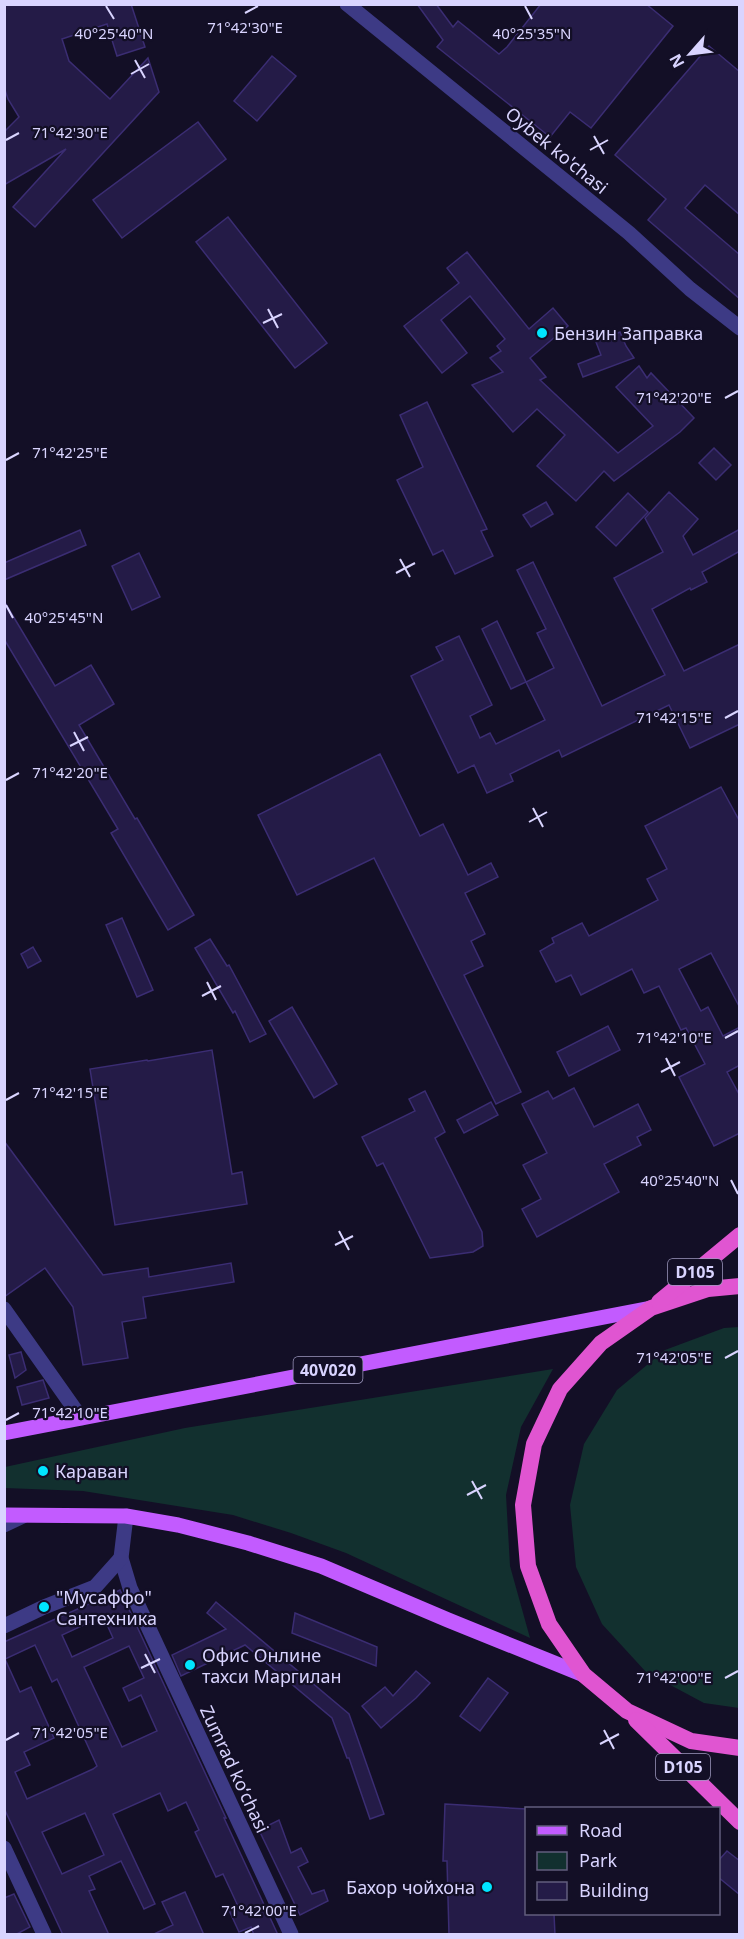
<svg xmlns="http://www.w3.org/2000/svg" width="744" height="1939" viewBox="0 0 744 1939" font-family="'Noto Sans',sans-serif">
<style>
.green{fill:#12302f}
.building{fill:#241b47;stroke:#3b2d73;stroke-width:1.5;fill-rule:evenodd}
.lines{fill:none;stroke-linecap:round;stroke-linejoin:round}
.minor{stroke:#3d3a85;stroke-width:15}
.primary{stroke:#c25bff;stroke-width:15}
.trunk{stroke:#e055d1;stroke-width:16}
.ticks{fill:none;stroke:#d9d4ff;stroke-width:2}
.poi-dot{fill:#00e5ff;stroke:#130f26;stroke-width:2}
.labels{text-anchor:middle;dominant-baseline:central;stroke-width:4.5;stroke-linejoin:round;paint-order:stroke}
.shield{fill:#130f26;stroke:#9e99be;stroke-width:1.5}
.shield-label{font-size:16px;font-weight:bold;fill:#d9d4ff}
.street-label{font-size:18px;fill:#d9d4ff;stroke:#130f26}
.poi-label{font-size:18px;fill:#d9d4ff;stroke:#130f26;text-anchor:start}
.ticks-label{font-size:15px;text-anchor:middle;fill:#d9d4ff;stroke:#130f26;stroke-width:4.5;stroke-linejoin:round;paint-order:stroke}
</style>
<rect width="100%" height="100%" fill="#130f26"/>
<!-- green -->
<g class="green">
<path d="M739,1327h1l-1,381 -35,-5 -58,-31 -44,-48 -26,-57 -6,-62 14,-61 33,-54 48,-40 59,-22z"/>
<path d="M553,1369l-32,58 -15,68 4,71 20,72 -184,-85 -55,-20 -58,-18 -150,-24 -78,-3v-21l180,-39z"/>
</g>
<!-- building -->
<g class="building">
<path d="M4,4h127l14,43 -28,9 -10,-32 -45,15 7,22 41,38 38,-41 11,34 -124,135 -22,-20 53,-58 -62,36v-53l15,-15 -11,-18 -4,-12z"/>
<path d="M417,4h19l17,23 5,-6 41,33 8,-7 34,-43h105l27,22 -82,102 -21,-16 -20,25 -113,-90 6,-7z"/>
<path d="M709,46l31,26v143l-35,-30 -20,23 55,47v44l-92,-79 18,-21 -51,-44z"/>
<path d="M272,56l24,20 -39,45 -23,-20z"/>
<path d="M198,122l28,37 -104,79 -29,-38z"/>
<path d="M228,217l99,126 -32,25 -99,-126z"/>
<path d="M467,252l62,77 24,-21 15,18 -38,32 16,19 -6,3 78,73 35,-27 -37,-39 23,-21 8,12 4,-5 43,45 -14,14 -66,49 -10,-10 -28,30 -39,-35 28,-31 -28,-26 -24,23 -41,-47 31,-13 -13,-14 11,-7 -4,-5 8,-7 -35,-43 -29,24 26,33 -25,20 -38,-47 55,-43 -12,-15z"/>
<path d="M620,332l6,14 8,12 -51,19 -5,-13 23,-9 -5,-13z"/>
<path d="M427,402l60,127 -6,2 12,25 -38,18 -12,-24 -10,5 -36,-75 26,-13 -23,-52z"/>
<path d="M714,448l17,17 -15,15 -17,-17z"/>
<path d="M669,492l29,27 -15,17 10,19 47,-26v22l-38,21 5,10 -16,8 -1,-2 -38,21 32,62 56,-27v80l-50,24 -21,-43 -107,52 -3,-7 -49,24 3,7 -26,12 -13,-28 -16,8 -47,-97 32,-16 -7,-13 23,-11 33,69 -22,11 10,22 10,-5 6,11 49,-24 -19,-38 28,-14 -17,-35 9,-4 -29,-59 16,-8 69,144 63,-31 -51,-97 49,-26 -18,-34z"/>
<path d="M628,493l20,19 -32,34 -20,-19z"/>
<path d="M546,502l7,12 -22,13 -8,-12z"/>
<path d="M80,530l6,15 -82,35v-17z"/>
<path d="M139,553l21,44 -28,13 -20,-44z"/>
<path d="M4,601l51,85 36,-21 23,39 -35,21 56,94 2,-1 57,97 -26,15 -57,-97 7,-4 -114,-190z"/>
<path d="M497,621l29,61 -15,7 -29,-60z"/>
<path d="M380,754l40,82 23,-12 25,51 23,-12 7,14 -33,16 20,41 -14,7 12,25 -19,9 57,117 -25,12 -122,-246 -77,37 -39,-80z"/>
<path d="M721,787l19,35v186l-29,-55 -32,16 22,42 7,-4 15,29 17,-9v38l-13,7 13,24v37l-26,13 -35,-69 26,-13 -19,-36 -5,2 -22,-44 -15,7 -12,-24 -51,26 -10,-20 -15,7 -16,-31 14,-8 -2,-5 30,-15 7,13 69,-36 -11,-21 20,-10 -22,-43z"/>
<path d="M122,918l31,72 -16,7 -31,-72z"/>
<path d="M210,939l17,27 2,-1 37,69 -16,8 -15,-31 -2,2 -38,-65z"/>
<path d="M33,947l8,14 -13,7 -7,-14z"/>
<path d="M292,1007l45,77 -23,14 -45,-77z"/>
<path d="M608,1026l12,24 -51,26 -12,-24z"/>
<path d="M212,1050l20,124 10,-2 5,32 -132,21 -25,-156 57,-9 1,1z"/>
<path d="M574,1088l20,39 44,-23 13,26 -14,7 4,8 -37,19 15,28 -82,45 -15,-28 19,-10 -18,-34 24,-12 -25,-49 26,-13 5,8z"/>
<path d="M425,1091l20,41 -10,6 47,94 1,14 -10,6 -43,6 -47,-95 -6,3 -15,-29 53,-26 -6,-12z"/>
<path d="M491,1102l7,13 -34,18 -7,-13z"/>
<path d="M4,1141l99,134 45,-7 1,9 82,-14 3,19 -91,15 3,21 -24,4 6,36 -45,7 -10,-58 -28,-39 -41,29z"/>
<path d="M21,1352l5,18 -11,8 -6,-23z"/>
<path d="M43,1380l6,18 -27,7 -5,-18z"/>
<path d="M120,1590l106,228h-2l54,117h-24l-3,-8 -12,5 -11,-24 9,-4 -14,-30 -7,3 -21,-45 4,-2 -13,-28 -18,9 -8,-18 -47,21 42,90 -11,5 -23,-48 -32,15 6,13 -6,2 20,44h-46l-59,-127v-166zM103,1616l10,22 -41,19 -10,-22zM35,1645l17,37 5,-3 40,87 -4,3 -66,30 -12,-27 15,-7 -6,-13 30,-14 -23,-51 -11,5 -15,-33zM129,1646l15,32 -21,10 6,13 12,-6 16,36 -35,16 -38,-80zM85,1813l19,42 -42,19 -20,-42z"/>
<path d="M216,1602l133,112 35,100 -14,5 -21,-61h-2l-15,-40 -87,-73 -64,31 -9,-21 54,-26 -19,-16z"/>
<path d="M295,1613l82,34 -1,19 -84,-33z"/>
<path d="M416,1671l14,12 -14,15 -35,30 -19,-22 23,-19 8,9z"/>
<path d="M488,1678l20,15 -28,38 -20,-15z"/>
<path d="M445,1804l81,5v105h28l1,21h-106l-2,-74h-4z"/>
<path d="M279,1820l12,33 10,-5 7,14 -10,5 14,27 12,-4 4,11 -28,14 -41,-85z"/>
<path d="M727,1851l13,10v34l-22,-18v-16z"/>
<path d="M185,1892l19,43h-52l21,-10 -11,-23z"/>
<path d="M14,1894l16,33 -15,8h-11v-37z"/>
</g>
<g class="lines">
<!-- minor -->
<g class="minor">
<path d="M347,4l282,229 61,56 50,39"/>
<path d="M4,1309l77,109"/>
<path d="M126,1516l-5,42 9,30 161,346"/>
<path d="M4,1525l19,-9"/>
<path d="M4,1626l40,-19 51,-20 26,-29"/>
<path d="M4,1848l40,86"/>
</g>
<!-- primary -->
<g class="primary">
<path d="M4,1433l647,-125"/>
<path d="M4,1515l122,1 52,9 70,18 73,23 127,54 136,55"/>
</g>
<!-- trunk -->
<g class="trunk">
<path d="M740,1286l-32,3 -57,19 -50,35 -41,46 -26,55 -11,61 5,61 21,58 35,51 43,36 64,30 49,7"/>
<path d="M659,1302l81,-67"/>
<path d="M636,1720l104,102"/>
</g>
</g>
<!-- ticks -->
<path class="ticks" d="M106,6l8,13M525,6l7,13M245,13l13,-7M135,60l10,18M131,74l18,-10M594,136l10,18M6,140l13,-7M590,150l18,-10M268,309l10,19M263,323l19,-9M725,398l13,-7M6,460l13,-7M400,559l10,18M396,573l19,-10M6,605l7,13M725,718l13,-7M74,732l10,19M70,746l18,-9M6,780l13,-7M533,808l10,19M529,822l18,-10M207,982l9,18M202,996l19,-10M725,1038l13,-7M666,1058l9,18M661,1072l19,-10M6,1100l13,-7M731,1180l7,14M339,1231l10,19M335,1245l18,-9M725,1358l13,-7M6,1420l13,-7M472,1481l10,18M467,1495l19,-10M145,1654l10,19M141,1668l19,-9M725,1678l13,-7M604,1730l10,19M6,1740l13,-7M600,1744l19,-10M245,1933l14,-7"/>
<!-- markers -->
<g class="poi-dot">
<circle cx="542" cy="333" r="6"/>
<circle cx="43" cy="1471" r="6"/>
<circle cx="44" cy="1607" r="6"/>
<circle cx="190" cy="1665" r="6"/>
<circle cx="487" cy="1887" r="6"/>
</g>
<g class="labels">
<!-- shield labels -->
<g class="shield">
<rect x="668" y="1259" width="54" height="26" rx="4.5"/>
<rect x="293.5" y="1357" width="69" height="26" rx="4.5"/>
<rect x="656" y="1754" width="54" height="26" rx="4.5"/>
</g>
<g class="shield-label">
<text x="695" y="1272">D105</text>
<text x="328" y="1370">40V020</text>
<text x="683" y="1767">D105</text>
</g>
<!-- street labels -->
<g class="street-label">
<text transform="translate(557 150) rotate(39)">Oybek ko'chasi</text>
<text transform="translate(235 1769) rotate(65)">Zumrad koʻchasi</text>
</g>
<!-- poi labels -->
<g class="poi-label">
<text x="554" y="333">Бензин Заправка</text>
<text x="55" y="1471">Караван</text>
<text x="56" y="1597">"Мусаффо"<tspan x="56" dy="21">Сантехника</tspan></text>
<text x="202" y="1655">Офис Онлине<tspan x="202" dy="21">тахси Маргилан</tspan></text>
<text x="475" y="1887" text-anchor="end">Бахор чойхона</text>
</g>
</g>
<g class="ticks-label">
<text x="245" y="33">71°42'30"E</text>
<text x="114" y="39">40°25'40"N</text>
<text x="532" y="39">40°25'35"N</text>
<text x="70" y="138">71°42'30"E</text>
<text x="674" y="403">71°42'20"E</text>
<text x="70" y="458">71°42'25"E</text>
<text x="64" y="623">40°25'45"N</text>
<text x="674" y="723">71°42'15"E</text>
<text x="70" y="778">71°42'20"E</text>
<text x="674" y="1043">71°42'10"E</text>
<text x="70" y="1098">71°42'15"E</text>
<text x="680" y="1186">40°25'40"N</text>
<text x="674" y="1363">71°42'05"E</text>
<text x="70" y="1418">71°42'10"E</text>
<text x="674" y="1683">71°42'00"E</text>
<text x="70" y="1738">71°42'05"E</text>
<text x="259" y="1916">71°42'00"E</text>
</g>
<!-- border -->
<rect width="744" height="1939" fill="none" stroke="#d9d4ff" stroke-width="12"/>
<!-- legend -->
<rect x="525" y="1807" width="195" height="108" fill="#130f26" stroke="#625e7d" stroke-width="1.5"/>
<rect x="537" y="1826" width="30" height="9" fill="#c25bff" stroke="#625e7d" stroke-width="1.5"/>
<text x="579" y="1837" font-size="18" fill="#d9d4ff">Road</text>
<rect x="537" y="1852" width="30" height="18" fill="#12302f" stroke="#625e7d" stroke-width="1.5"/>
<text x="579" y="1867" font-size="18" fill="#d9d4ff">Park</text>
<rect x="537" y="1882" width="30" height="18" fill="#241b47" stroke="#625e7d" stroke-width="1.5"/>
<text x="579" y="1897" font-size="18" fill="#d9d4ff">Building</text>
<!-- north arrow -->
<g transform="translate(690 54) rotate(242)" stroke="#130f26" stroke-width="4.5" paint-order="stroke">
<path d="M0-4.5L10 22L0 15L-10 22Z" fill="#d9d4ff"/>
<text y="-9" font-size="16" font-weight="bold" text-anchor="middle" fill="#d9d4ff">N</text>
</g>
</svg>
